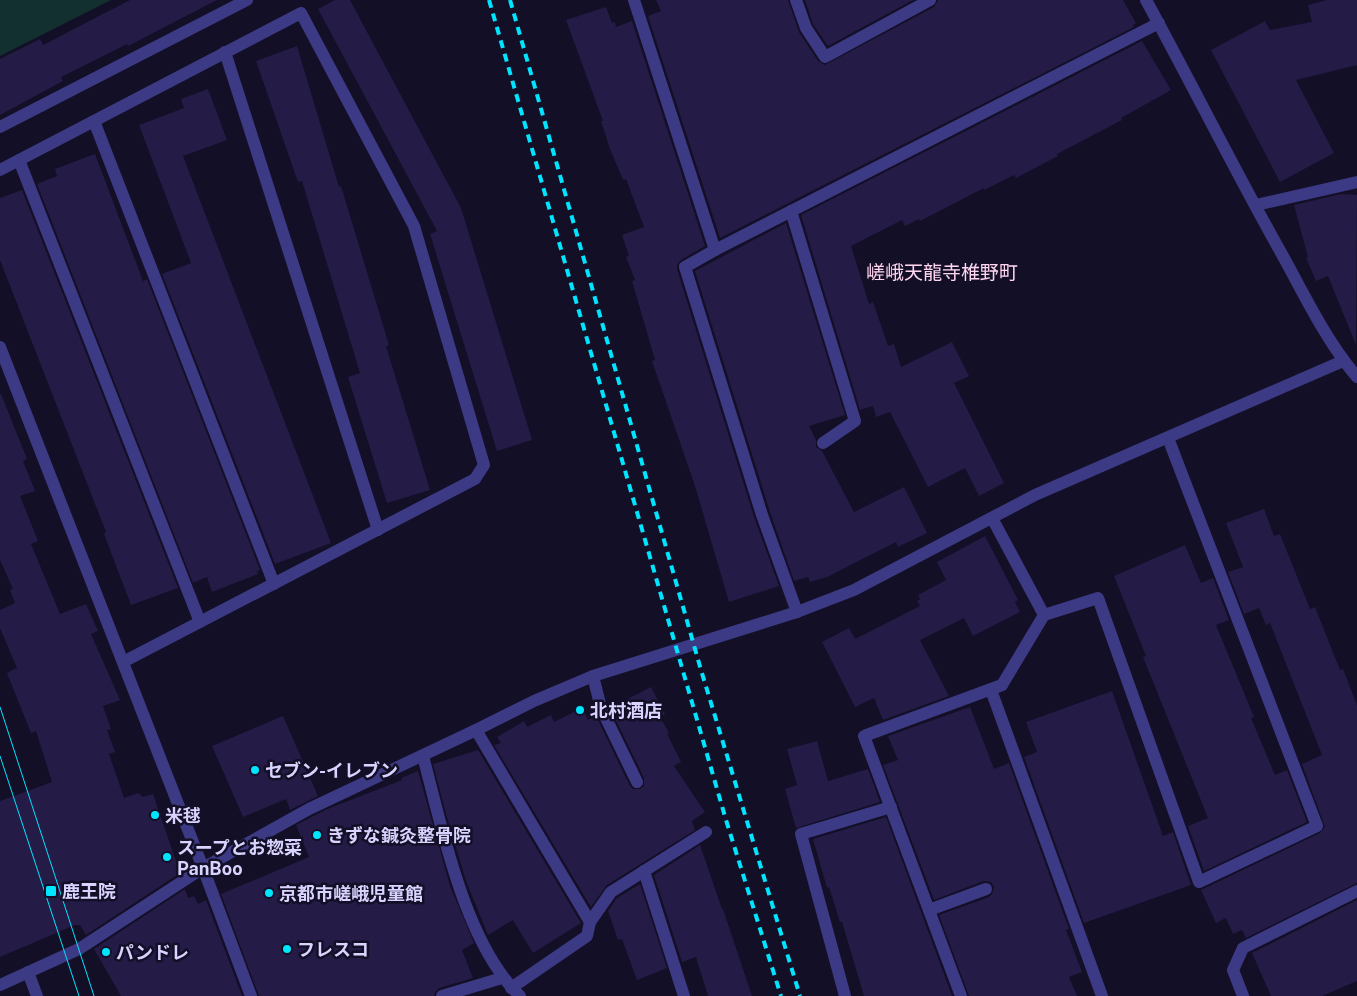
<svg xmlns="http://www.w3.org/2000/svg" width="1357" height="996" viewBox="0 0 1357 996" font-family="'Public Sans','Noto Sans JP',sans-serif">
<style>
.green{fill:#12302f}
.building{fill:#241b47}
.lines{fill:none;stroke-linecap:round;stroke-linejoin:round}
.lane{stroke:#3d3a85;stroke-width:12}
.street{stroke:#3d3a85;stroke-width:12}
.tram{stroke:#00e5ff;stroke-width:1}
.rail{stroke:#00e5ff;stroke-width:4;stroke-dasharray:8 6;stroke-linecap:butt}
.poi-dot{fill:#00e5ff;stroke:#130f26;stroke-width:2}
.labels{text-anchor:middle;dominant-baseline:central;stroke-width:5;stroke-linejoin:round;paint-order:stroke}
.poi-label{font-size:18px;font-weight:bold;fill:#d9d4ff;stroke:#130f26;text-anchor:start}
.neighbourhood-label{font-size:19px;fill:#ffd6f0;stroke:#130f26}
</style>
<rect width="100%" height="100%" fill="#130f26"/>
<!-- green -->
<path class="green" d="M0,0h111l-111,56z"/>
<!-- building -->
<g class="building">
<path d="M130,0h87l-89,46 -1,-2 -66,33 2,4 -63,34v-56l40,-20 3,6z"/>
<path d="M335,0h15l111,208 71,232 -35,11 -67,-217 7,-3 -119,-222z"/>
<path d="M656,0h132l11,32 19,29 7,4 109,-58 4,-7h185l13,23 -3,2 1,2 -414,211 -72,-222 13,-5z"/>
<path d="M805,0h108l-85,46 -15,-22z"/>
<path d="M1327,0h30v65l-61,15 38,73 -54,29 -69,-132 54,-29 5,9 42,-8 -4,-17z"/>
<path d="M606,7l6,16 3,-1 1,5 16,-6 73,225 -24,14 -4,5v4l77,248 25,69 -50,16 -34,-116 -43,-125 3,-1 -23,-79 3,-1 -9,-23 3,-1 -7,-21 22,-8 -18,-48 -3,1 -13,-31 -9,-28h2l-37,-101z"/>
<path d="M1142,41l29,49 -50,28 1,2 -65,34 1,2 -42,22 -2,-3 -30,15v-2l-64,33 -1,-2 -14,7 -3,-6 -51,26 18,58 4,-2 15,44 6,-2 7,23 51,-25 17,34 -15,7 50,100 -25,13 -14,-28 -37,19 -38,-75 -14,5 -3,-11 -13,4 -59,-195z"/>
<path d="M297,46l42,141 2,-1 48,159 -3,1 44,144 -43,13 -39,-126 12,-4 -58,-192 -4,1 -42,-121z"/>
<path d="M208,89l19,51 -44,16 148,387 -56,21 -113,-290 29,-11 -52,-138 45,-17 -3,-9z"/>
<path d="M95,154l48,127 4,-2 113,291 -3,1 1,3 -46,18 -5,-15 -14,6 -156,-399 20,-8 -2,-7z"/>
<path d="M22,190l156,398 -47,17 -27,-71 2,-2 -106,-272v-62z"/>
<path d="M1341,194l16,1 -1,150 -28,-69 -12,5 -10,-23 2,-1 -14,-52z"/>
<path d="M786,223l59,192 -36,11 7,14v7l6,4 32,61 50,-25 23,46 -29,14 -2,-5 -69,35 -17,5 -2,-5 -14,4 -24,-69 -75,-241z"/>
<path d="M1,394l26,65 -4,2 12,30 -15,5 18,45 -7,3 29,70 26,-10 12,27 -7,3 29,66 -17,6 8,23 -4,1 8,22 -6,2 15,44 14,-5 5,4 10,-3 27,79 -94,62 -6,-10h-5l-75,32v-156l52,-19 -16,-51 -5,2 -24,-60 10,-5 -17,-40v-18l15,-7 -5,-13 3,-1 -13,-29v-165z"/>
<path d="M1264,509l10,27 6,-2 30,75 5,-2 25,63 3,-1 14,36v178l-111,55 -4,-8 -9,4 -7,-16 -10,5 -15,-33 119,-57 5,-6 -23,-63 20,-9 -52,-132 -4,2 -7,-17 -15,6 -16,-42 15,-5 -17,-44z"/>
<path d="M985,536l33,64 -3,2 5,10 -47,24 -9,-18 -44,22 29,56 -66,24 -9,-22 -19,9 -33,-65 27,-14 6,11 65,-33 -3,-5 3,-2 -2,-4 28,-15 -9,-18z"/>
<path d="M1185,545l16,38 12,-5 16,42 -13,5 38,92 -3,1 24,57 12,-5 20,52 -103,49 -16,-45 20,-8 -65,-161 3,-1 -32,-80z"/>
<path d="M651,687l14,27 -5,3 9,16 -2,1 14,28 -7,4 31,46 -13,9 3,9 -88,55 -16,22 -97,-162 7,-2 -4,-6 27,-16 3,6 24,-12 3,7 28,-14 6,12 8,-4 34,70 3,3h7l4,-3v-8l-34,-70z"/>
<path d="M1112,691l51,145 10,-4 18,53 -107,38 -60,-166 13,-5 -11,-30z"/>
<path d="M970,707l24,62 15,-6 60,166 -3,1 16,42 -13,5 8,19h-108l-30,-81 50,-18 3,-3 2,-7 -3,-5 -7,-1 -50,19 -51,-135 15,-5 -10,-24z"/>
<path d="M283,716l35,80 -28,14 -4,-11 -43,18 -31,-71z"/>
<path d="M817,741l11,40 40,-12 12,33 -84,26 -11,-39 12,-4 -10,-36z"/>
<path d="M478,750l103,173 -48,30 -20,-33 -25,15 -22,-54 -20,-67 -13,-50z"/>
<path d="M418,771l32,115 24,57 -12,7 11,28 -34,10 -3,3 -2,5h-175l-38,-102 88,-37 -13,-32 29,-15 77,-30 -1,-2z"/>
<path d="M886,817l66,179h-88l-22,-74h-2l-11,-35 -2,1 -14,-49z"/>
<path d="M700,845l22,64h1l29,87h-44l-12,-39 -14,5 -28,-87z"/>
<path d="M640,884l27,84 -30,12 -15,-41 -4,1 -10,-29 9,-13z"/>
<path d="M185,889l3,9 6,-2 4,8 8,-4 36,96h-121l-27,-47z"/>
<path d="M1357,900v81l-35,15h-51l-19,-43z"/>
</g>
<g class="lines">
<!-- lane -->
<g class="lane">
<path d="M796,0l10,28 19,29 105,-57"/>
<path d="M225,52l153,478"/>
<path d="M94,121l180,463"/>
<path d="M19,160l181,462"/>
<path d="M0,170l301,-157 113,213 70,239 -9,14 -352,183"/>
<path d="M791,211l64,210 -32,22"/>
<path d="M593,676l8,32 36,74"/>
<path d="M991,690l111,306"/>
<path d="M476,730l114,192"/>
<path d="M423,756c19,72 42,188 97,240"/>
<path d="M644,871l40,125"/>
<path d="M929,910l57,-21"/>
<path d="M511,988l76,-52 3,-14 21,-30 95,-60"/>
<path d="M845,996l-44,-162 90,-27"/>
<path d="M961,996l-97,-260 138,-51"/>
<path d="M1243,996l-10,-26 10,-22 114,-57"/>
</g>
<!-- street -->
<g class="street">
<path d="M634,0l81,250 -30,17 77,248 35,97"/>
<path d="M1146,0c47,86 90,173 138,258 22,40 43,84 73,119"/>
<path d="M0,127l247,-127"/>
<path d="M1256,205l101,-23"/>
<path d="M715,250l444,-227"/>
<path d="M0,347l203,521 48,128"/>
<path d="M992,518l52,97 -42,70"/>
<path d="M1044,615l54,-17 101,284 118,-56 -149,-388"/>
<path d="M28,972l9,24"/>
<path d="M0,985l79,-36 124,-81 106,-59 167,-79 58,-29 59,-25 204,-64 57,-22 181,-95 308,-134"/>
<path d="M442,996l60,-18"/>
</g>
<!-- tram -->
<g class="tram">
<path d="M0,707l94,289"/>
<path d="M0,756l79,240"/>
</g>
<!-- rail -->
<g class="rail">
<path d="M489,0l237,820 55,176"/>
<path d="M510,0l191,670 99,326"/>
</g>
</g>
<!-- markers -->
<g class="poi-dot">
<circle cx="580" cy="710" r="5"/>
<circle cx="255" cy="770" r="5"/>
<circle cx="155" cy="815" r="5"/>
<circle cx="317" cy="835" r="5"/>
<circle cx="167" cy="857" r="5"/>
<rect x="45" y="885" width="12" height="12" rx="2.5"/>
<circle cx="269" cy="893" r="5"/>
<circle cx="287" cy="949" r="5"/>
<circle cx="106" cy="952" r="5"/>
</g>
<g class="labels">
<!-- poi labels -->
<g class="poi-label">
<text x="590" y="710">北村酒店</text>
<text x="265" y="770">セブン-イレブン</text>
<text x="165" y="815">米毬</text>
<text x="327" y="835">きずな鍼灸整骨院</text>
<text x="177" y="847">スープとお惣菜<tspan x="177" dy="21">PanBoo</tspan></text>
<text x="62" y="891">鹿王院</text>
<text x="279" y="893">京都市嵯峨児童館</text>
<text x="297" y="949">フレスコ</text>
<text x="116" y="952">パンドレ</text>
</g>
<!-- neighbourhood labels -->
<g class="neighbourhood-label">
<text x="942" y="272">嵯峨天龍寺椎野町</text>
</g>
</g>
</svg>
